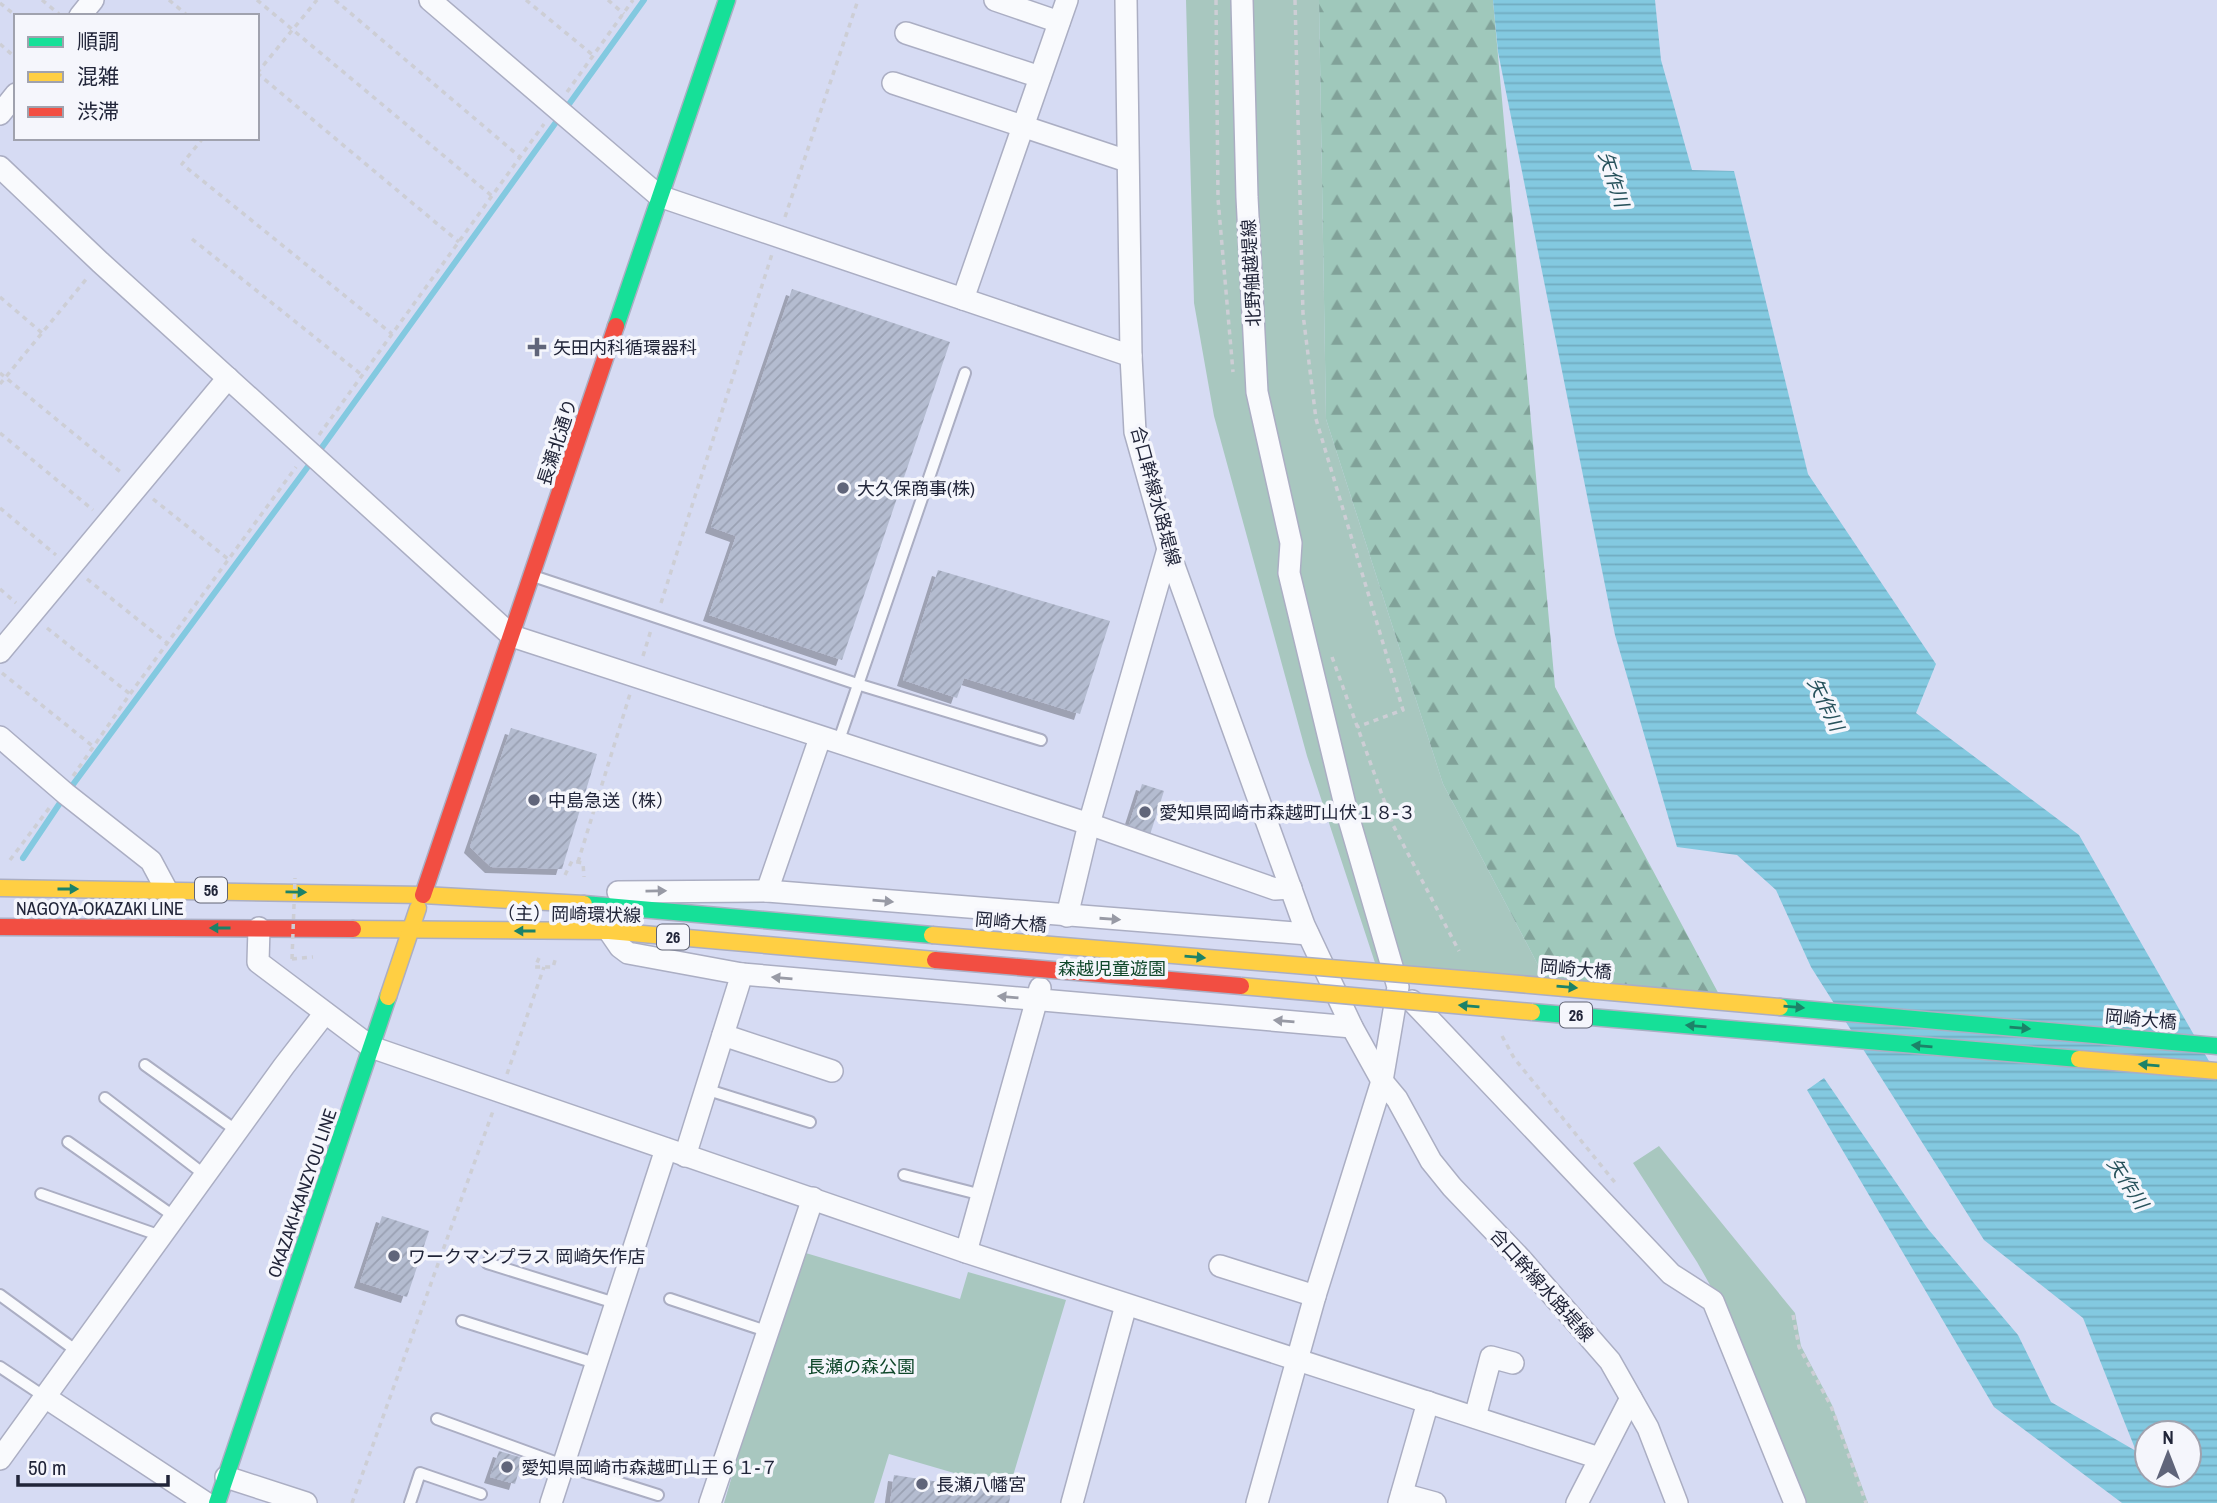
<svg xmlns="http://www.w3.org/2000/svg" width="2217" height="1503" viewBox="0 0 2217 1503" font-family="'Archivo Narrow','Noto Sans JP',sans-serif">
<style>
.green{fill:#a8c7bf}
.forest{fill:url(#forest-firs)}
.water{fill:url(#water-rules);fill-rule:evenodd}
.lines{fill:none;stroke-linecap:round;stroke-linejoin:round}
.stream{stroke:#83c9e0;stroke-width:6}
.building{fill:url(#building-hatch);filter:url(#shadow)}
.lane-casing{stroke:#abaec3;stroke-width:14}
.street-casing{stroke:#abaec3;stroke-width:24}
.fast-casing{stroke:#abaec3;stroke-width:19}
.slow-casing{stroke:#abaec3;stroke-width:19}
.jam-casing{stroke:#abaec3;stroke-width:19}
.path{stroke:#cdced5;stroke-width:3.5;stroke-dasharray:5 5;stroke-linecap:butt}
.lane{stroke:#f9fafd;stroke-width:10}
.street{stroke:#f9fafd;stroke-width:21}
.fast{stroke:#16e098;stroke-width:16}
.slow{stroke:#ffcf43;stroke-width:16}
.jam{stroke:#f24e42;stroke-width:16}
.fast-bridge-casing{stroke:#abaec3;stroke-width:19;stroke-linecap:butt}
.slow-bridge-casing{stroke:#abaec3;stroke-width:19;stroke-linecap:butt}
.jam-bridge-casing{stroke:#abaec3;stroke-width:19;stroke-linecap:butt}
.path-bridge{stroke:#cdced5;stroke-width:3.5;stroke-dasharray:5 5;stroke-linecap:butt}
.fast-bridge{stroke:#16e098;stroke-width:16}
.slow-bridge{stroke:#ffcf43;stroke-width:16}
.jam-bridge{stroke:#f24e42;stroke-width:16}
.oneway{fill:#1c8268}
.oneway2{fill:#989aa5}
.poi-dot{fill:#60657a;stroke:#f5f6fc;stroke-width:2.5}
.labels{text-anchor:middle;dominant-baseline:central;stroke-width:7;stroke-linejoin:round;paint-order:stroke}
.shield{fill:#f5f6fc;stroke:#616474;stroke-width:2}
.shield-label{font-size:16px;font-weight:bold;fill:#212539}
.street-label{font-size:18px;fill:#212539;stroke:#f5f6fc}
.poi-label{font-size:18px;fill:#212539;stroke:#f5f6fc;text-anchor:start}
.park-label{font-size:18px;fill:#0f472a;stroke:#f5f6fc}
.water-label{font-size:19px;font-style:italic;fill:#26515b;stroke:#f5f6fc}
</style>
<defs>
<pattern id="forest-firs" width="22" height="20" patternUnits="userSpaceOnUse" patternTransform="scale(1.75)"><rect width="22" height="20" fill="#9fc8bb"/><path d="M5 1l3.5 6h-7zM16 11l3.5 6h-7z" fill="#81a299"/></pattern>
<pattern id="water-rules" width="6" height="5" patternUnits="userSpaceOnUse" patternTransform="scale(1.75)"><rect width="6" height="5" fill="#83c9e0"/><path d="M0 2.5h6" fill="none" stroke="#71acc1"/></pattern>
<pattern id="building-hatch" width="6" height="6" patternUnits="userSpaceOnUse" patternTransform="scale(1.75)"><rect width="6" height="6" fill="#b4bcd0"/><path d="M-1 1l2-2M0 6l6-6M5 7l2-2" fill="none" stroke="#9aa1b3"/></pattern>
<filter id="shadow"><feDropShadow dx="-6" dy="6" stdDeviation="0" flood-color="#0004"/></filter>
</defs>
<rect width="100%" height="100%" fill="#d6dbf3"/>
<!-- green -->
<g class="green">
<path d="M1186,0h133l7,419 117,365 106,202 -169,-8 -73,-222 -93,-340 -20,-113z"/>
<path d="M1659,1146l136,167 6,33 31,59 36,98h-67l-83,-204 -21,-37 -64,-99z"/>
<path d="M799,1251l161,48 8,-27 98,28 -57,189 -120,-35 -15,49h-150z"/>
</g>
<!-- forest -->
<path class="forest" d="M1319,0h174l62,687 167,313 -173,-14 -106,-202 -117,-365z"/>
<!-- water -->
<path class="water" d="M1493,0h162l6,60 31,110 42,1 74,303 128,190 -20,49 163,122 138,240v428h-95l-128,-96 -187,-317 17,-12 104,151 90,106 33,67 85,49 -53,-133 -99,-78 -173,-273 -35,-77 -39,-35 -60,-8 -62,-212 -117,-583zM2147,1433h42v42h-42z"/>
<g class="lines">
<!-- stream -->
<path class="stream" d="M23,858l43,-64 249,-337 329,-457"/>
</g>
<!-- building -->
<g class="building">
<path d="M792,289l158,53 -108,318 -133,-45 27,-79 -25,-9z"/>
<path d="M938,570l172,51 -30,93 -116,-36 -7,20 -54,-18z"/>
<path d="M511,728l86,26 -35,115 -71,-2 -21,-20z"/>
<path d="M1142,784l22,7 -16,50 -22,-7z"/>
<path d="M382,1216l47,15 -22,66 -47,-15z"/>
<path d="M499,1451l24,7 -8,26 -25,-7z"/>
<path d="M894,1475l117,18 -2,10h-119z"/>
</g>
<g class="lines">
<defs>
<g id="lane">
<path d="M533,576l324,108 184,56"/>
<path d="M838,743l127,-370"/>
<path d="M145,1065l92,66"/>
<path d="M705,1089l105,33"/>
<path d="M105,1098l100,77"/>
<path d="M68,1142l107,75"/>
<path d="M904,1175l78,20"/>
<path d="M41,1194l120,42"/>
<path d="M487,1263l128,40"/>
<path d="M0,1295l78,57"/>
<path d="M670,1299l96,32"/>
<path d="M462,1321l133,42"/>
<path d="M0,1367l45,30"/>
<path d="M437,1419l126,46 95,30"/>
<path d="M410,1503l10,-30 61,21"/>
</g>
<g id="street">
<path d="M430,0l229,196 472,160"/>
<path d="M995,0l64,22"/>
<path d="M1126,0l5,356 4,76 33,117 136,376 48,102 30,54 15,18 34,62 21,26 68,71 90,103 38,67 29,75"/>
<path d="M1242,0l5,197 10,195 34,151 -2,30 57,236 52,178 -16,94 -67,215 -58,207"/>
<path d="M80,16l13,-16"/>
<path d="M906,33l134,44"/>
<path d="M893,83l234,78"/>
<path d="M0,114l16,-20"/>
<path d="M0,167l100,95 412,374 577,188 186,65 16,-1"/>
<path d="M963,299l104,-299"/>
<path d="M0,652l228,-274"/>
<path d="M0,737l66,57 85,67 15,28"/>
<path d="M767,891l53,-153"/>
<path d="M618,892l149,-1 541,43"/>
<path d="M1067,916l22,-92 79,-275"/>
<path d="M259,928l-1,34 113,85 595,205 633,206"/>
<path d="M609,931l11,16 8,6 114,21 610,53"/>
<path d="M1412,1001l259,273 42,27 82,202"/>
<path d="M723,1035l109,36"/>
<path d="M685,1156l57,-182"/>
<path d="M966,1252l74,-264"/>
<path d="M1220,1266l95,30"/>
<path d="M45,1397l161,106"/>
<path d="M1475,1417l16,-60 22,6"/>
<path d="M0,1459l284,-393 41,-53"/>
<path d="M226,1477l80,26"/>
<path d="M1402,1494l33,9"/>
<path d="M551,1503l115,-354"/>
<path d="M710,1503l103,-305"/>
<path d="M1072,1503l54,-198"/>
<path d="M1399,1503l29,-101"/>
<path d="M1577,1503l54,-105"/>
</g>
<g id="fast">
<path d="M616,326l111,-326"/>
<path d="M584,904l348,31"/>
<path d="M1780,1007l437,39"/>
<path d="M217,1503l171,-506"/>
</g>
<g id="slow">
<path d="M0,888l423,7 161,9"/>
<path d="M353,929l256,2 326,29"/>
<path d="M1474,980l306,27"/>
<path d="M388,997l30,-89"/>
</g>
<g id="jam">
<path d="M423,895l193,-569"/>
<path d="M0,927l353,2"/>
</g>
</defs>
<!-- lane casing -->
<use href="#lane" class="lane-casing"/>
<!-- street casing -->
<use href="#street" class="street-casing"/>
<!-- fast casing -->
<use href="#fast" class="fast-casing"/>
<!-- slow casing -->
<use href="#slow" class="slow-casing"/>
<!-- jam casing -->
<use href="#jam" class="jam-casing"/>
<!-- path -->
<g class="path">
<path d="M42,0l17,14"/>
<path d="M169,0l19,16"/>
<path d="M257,0l235,196"/>
<path d="M335,0l185,157"/>
<path d="M526,0l68,56"/>
<path d="M608,0l16,14"/>
<path d="M1216,0l2,199 15,173"/>
<path d="M1295,0l8,314 13,105 87,291 -46,17"/>
<path d="M0,3l16,13"/>
<path d="M0,44l16,14"/>
<path d="M257,73l202,169"/>
<path d="M257,73l60,-73"/>
<path d="M567,92l66,-92"/>
<path d="M203,138l-21,26 210,170"/>
<path d="M785,217l73,-217"/>
<path d="M192,239l170,136"/>
<path d="M0,297l42,36"/>
<path d="M0,373l123,101"/>
<path d="M0,384l88,-107"/>
<path d="M0,433l93,77"/>
<path d="M319,435l225,-311"/>
<path d="M153,499l75,60"/>
<path d="M0,508l56,47"/>
<path d="M87,579l80,64"/>
<path d="M0,589l16,14"/>
<path d="M661,603l111,-349"/>
<path d="M47,628l83,66"/>
<path d="M643,656l8,-26"/>
<path d="M1332,657l61,168 66,126"/>
<path d="M2,673l93,75"/>
<path d="M73,776l57,-82 166,-227"/>
<path d="M10,860l40,-53"/>
<path d="M578,862l52,-168"/>
<path d="M565,875l7,-14 11,2 1,14"/>
<path d="M539,958l-4,9h18l3,-10"/>
<path d="M292,959l21,-2"/>
<path d="M1502,1036l12,22 103,127"/>
<path d="M507,1074l37,-107"/>
<path d="M1793,1315l6,32 32,59 35,97"/>
<path d="M352,1503l141,-392"/>
</g>
<!-- lane -->
<use href="#lane" class="lane"/>
<!-- street -->
<use href="#street" class="street"/>
<!-- fast -->
<use href="#fast" class="fast"/>
<!-- slow -->
<use href="#slow" class="slow"/>
<!-- jam -->
<use href="#jam" class="jam"/>
<defs>
<path id="fast-bridge" d="M1532,1012l547,47"/>
<g id="slow-bridge">
<path d="M932,935l542,45"/>
<path d="M1241,986l291,26"/>
<path d="M2079,1059l138,12"/>
</g>
<path id="jam-bridge" d="M935,960l306,26"/>
</defs>
<!-- fast-bridge casing -->
<use href="#fast-bridge" class="fast-bridge-casing"/>
<!-- slow-bridge casing -->
<use href="#slow-bridge" class="slow-bridge-casing"/>
<!-- jam-bridge casing -->
<use href="#jam-bridge" class="jam-bridge-casing"/>
<!-- path-bridge -->
<path class="path-bridge" d="M292,959l3,-81"/>
<!-- fast-bridge -->
<use href="#fast-bridge" class="fast-bridge"/>
<!-- slow-bridge -->
<use href="#slow-bridge" class="slow-bridge"/>
<!-- jam-bridge -->
<use href="#jam-bridge" class="jam-bridge"/>
</g>
<!-- one-way arrows -->
<defs><path id="oneway-solid" d="M-6-.8H1V-3.2L6.5 0L1 3.2V.8H-6Z" transform="scale(1.75)"/></defs>
<g class="oneway">
<use href="#oneway-solid" transform="translate(68 889)"/>
<use href="#oneway-solid" transform="translate(296 892) rotate(1)"/>
<use href="#oneway-solid" transform="translate(220 928) rotate(-180)"/>
<use href="#oneway-solid" transform="translate(525 931) rotate(-180)"/>
<use href="#oneway-solid" transform="translate(1195 957) rotate(5)"/>
<use href="#oneway-solid" transform="translate(1567 987) rotate(5)"/>
<use href="#oneway-solid" transform="translate(1469 1006) rotate(-175)"/>
<use href="#oneway-solid" transform="translate(1794 1007) rotate(5)"/>
<use href="#oneway-solid" transform="translate(1696 1026) rotate(-175)"/>
<use href="#oneway-solid" transform="translate(2020 1028) rotate(5)"/>
<use href="#oneway-solid" transform="translate(1922 1046) rotate(-175)"/>
<use href="#oneway-solid" transform="translate(2149 1065) rotate(-175)"/>
</g>
<g class="oneway2">
<use href="#oneway-solid" transform="translate(656 891) rotate(-1)"/>
<use href="#oneway-solid" transform="translate(883 901) rotate(5)"/>
<use href="#oneway-solid" transform="translate(1110 919) rotate(4)"/>
<use href="#oneway-solid" transform="translate(782 978) rotate(-175)"/>
<use href="#oneway-solid" transform="translate(1008 997) rotate(-175)"/>
<use href="#oneway-solid" transform="translate(1284 1021) rotate(-175)"/>
</g>
<!-- markers -->
<g class="poi-dot">
<path d="M533.5 336.5h7v7h7v7h-7v7h-7v-7h-7v-7h7z"/>
<circle cx="843" cy="488" r="7"/>
<circle cx="534" cy="800" r="7"/>
<circle cx="1145" cy="812" r="7"/>
<circle cx="394" cy="1256" r="7"/>
<circle cx="507" cy="1467" r="7"/>
<circle cx="922" cy="1484" r="7"/>
</g>
<g class="labels">
<!-- shield labels -->
<g class="shield">
<rect x="195" y="877.5" width="32" height="25" rx="5"/>
<rect x="657" y="924.5" width="32" height="25" rx="5"/>
<rect x="1560" y="1002.5" width="32" height="25" rx="5"/>
</g>
<g class="shield-label">
<text x="211" y="890">56</text>
<text x="673" y="937">26</text>
<text x="1576" y="1015">26</text>
</g>
<!-- street labels -->
<g class="street-label">
<text transform="translate(1251 273) rotate(-93)">北野舳越堤線</text>
<text transform="translate(557 442) rotate(-72)">長瀬北通り</text>
<text transform="translate(1156 496) rotate(75)">合口幹線水路堤線</text>
<text x="100" y="908">NAGOYA-OKAZAKI LINE</text>
<text transform="translate(569 914) rotate(1)">（主）岡崎環状線</text>
<text transform="translate(1011 922) rotate(5)">岡崎大橋</text>
<text transform="translate(1576 969) rotate(5)">岡崎大橋</text>
<text transform="translate(2141 1019) rotate(5)">岡崎大橋</text>
<text transform="translate(302 1193) rotate(-71)">OKAZAKI-KANZYOU LINE</text>
<text transform="translate(1542 1285) rotate(48)">合口幹線水路堤線</text>
</g>
<!-- poi labels -->
<g class="poi-label">
<text x="553" y="347">矢田内科循環器科</text>
<text x="857" y="488">大久保商事(株)</text>
<text x="548" y="800">中島急送（株）</text>
<text x="1159" y="812">愛知県岡崎市森越町山伏１８‐３</text>
<text x="408" y="1256">ワークマンプラス 岡崎矢作店</text>
<text x="521" y="1467">愛知県岡崎市森越町山王６１‐７</text>
<text x="936" y="1484">長瀬八幡宮</text>
</g>
<!-- park labels -->
<g class="park-label">
<text x="1112" y="968">森越児童遊園</text>
<text x="861" y="1366">長瀬の森公園</text>
</g>
<!-- water labels -->
<g class="water-label">
<text transform="translate(1614 179) rotate(72)">矢作川</text>
<text transform="translate(1826 704) rotate(64)">矢作川</text>
<text transform="translate(2128 1183) rotate(57)">矢作川</text>
</g>
</g>
<!-- legend -->
<rect x="14" y="14" width="245" height="126" fill="#f5f6fc" stroke="#a0a2ae" stroke-width="2"/>
<rect x="28" y="37" width="35" height="10" fill="#16e098" stroke="#a0a2ae" stroke-width="2"/>
<text x="77" y="49" font-size="21" fill="#212539">順調</text>
<rect x="28" y="72" width="35" height="10" fill="#ffcf43" stroke="#a0a2ae" stroke-width="2"/>
<text x="77" y="84" font-size="21" fill="#212539">混雑</text>
<rect x="28" y="107" width="35" height="10" fill="#f24e42" stroke="#a0a2ae" stroke-width="2"/>
<text x="77" y="119" font-size="21" fill="#212539">渋滞</text>
<!-- north arrow -->
<g transform="translate(2168 1454)"><circle r="33" fill="#f5f6fc" stroke="#a0a2ae" stroke-width="2"/>
<path d="M0-5L12 26L0 18L-12 26Z" fill="#60657a"/>
<text y="-10" font-size="19" font-weight="bold" text-anchor="middle" fill="#212539">N</text>
</g>
<!-- scale -->
<path d="M18 1475v10h150v-10" fill="none" stroke="#212539" stroke-width="3.5"/>
<text x="28" y="1475" font-size="21" fill="#212539" stroke="#f5f6fc" stroke-width="5" paint-order="stroke">50 m</text>
</svg>
